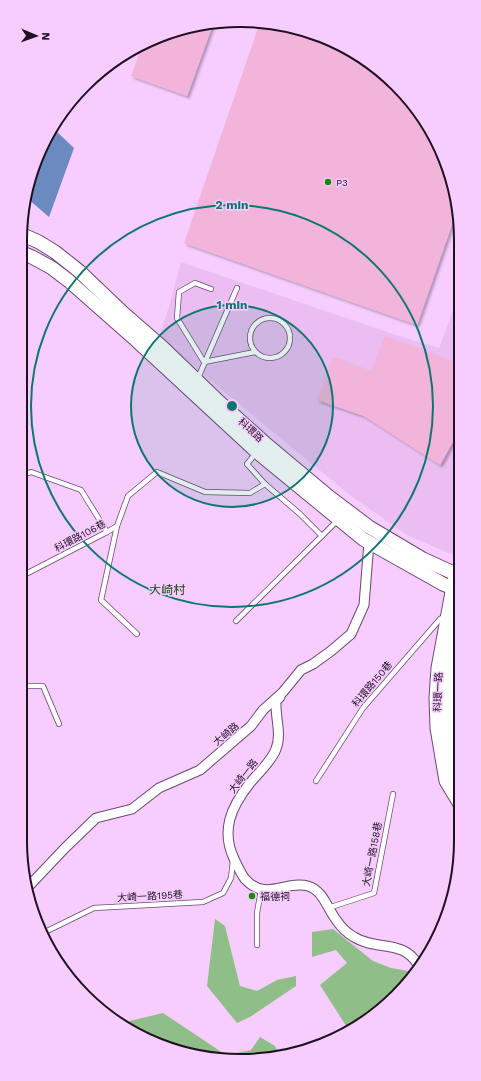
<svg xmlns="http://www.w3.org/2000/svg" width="481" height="1081" viewBox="0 0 481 1081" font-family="'Work Sans','Noto Sans TC',sans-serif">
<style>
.built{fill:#ebbdf3}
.forest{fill:#90be89}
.water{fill:#6b8abf}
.building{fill:#f2b4db;filter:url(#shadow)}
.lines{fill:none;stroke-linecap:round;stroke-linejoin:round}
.lane-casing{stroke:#6b4872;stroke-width:6}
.street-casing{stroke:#6b4872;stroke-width:11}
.secondary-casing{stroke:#6b4872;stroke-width:15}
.lane{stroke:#fff;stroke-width:4.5}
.street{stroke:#fff;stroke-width:9}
.secondary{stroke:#fff;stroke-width:13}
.ring{fill:none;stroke:#0f766e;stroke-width:2}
.poi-dot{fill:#1c8905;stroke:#f6cdfe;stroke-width:1.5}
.labels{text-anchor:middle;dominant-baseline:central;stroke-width:3;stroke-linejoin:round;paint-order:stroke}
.poi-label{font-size:10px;fill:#1f1122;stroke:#f6cdfe;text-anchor:start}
.street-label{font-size:10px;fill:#1f1122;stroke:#f6cdfe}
.quarter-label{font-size:12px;fill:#14450c;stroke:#f6cdfe}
.rim{fill:none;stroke:#1f1122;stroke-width:2}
.centre{fill:#0f766e;stroke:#f6cdfe;stroke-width:2}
.ring-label{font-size:12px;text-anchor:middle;font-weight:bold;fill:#0f766e;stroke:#f6cdfe;stroke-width:3;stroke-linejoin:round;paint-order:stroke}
</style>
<defs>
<filter id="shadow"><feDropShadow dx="2.5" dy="2.5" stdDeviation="1" flood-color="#0004"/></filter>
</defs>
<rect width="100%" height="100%" fill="#f6cdfe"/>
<!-- built -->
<g class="built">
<path d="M181,262l212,72 46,14 20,-52 1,262 -53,-23 -56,-39 -192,-158 11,-35z"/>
<path d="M461,693v147l-7,42 -1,-4 1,-100z"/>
</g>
<!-- forest -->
<g class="forest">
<path d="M215,919l10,7 15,60 17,5 20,-11 19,-4v10l-46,31 -13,6 -30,-37z"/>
<path d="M333,929l40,32 18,7 23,4 -8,14 -56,46 -30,-47 27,-22 -11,-13 -24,7v-25z"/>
<path d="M163,1013l63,42 25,-5 9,-13 15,9 5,11h-82l-68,-26 -9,-7 9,-3z"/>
</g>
<!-- water -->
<path class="water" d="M55,130l19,18 -25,69 -22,-19 5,-29z"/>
<!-- building -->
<g class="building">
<path d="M213,24l-26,72 -56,-20 12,-33z"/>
<path d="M259,25l50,6 5,2 61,32 40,41 29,50 14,51 -41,118 -233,-82z"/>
<path d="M385,336l75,28v65l-20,36 -76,-49 -47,-16 16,-43 38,14z"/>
</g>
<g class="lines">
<defs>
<g id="lane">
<path d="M211,289l-16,-6 -16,9 -2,26 27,44 51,-10"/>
<circle cx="270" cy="338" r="20"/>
<path d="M198,378l39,-90"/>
<path d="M20,476l11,-4 50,18 26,42"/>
<path d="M265,484l35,30 22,22"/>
<path d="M117,526l-16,74 36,34"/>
<path d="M20,577l87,-45 10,-6 11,-30 29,-24 48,20 45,1 15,-9 -18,-20 9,-11"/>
<path d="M236,621l102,-101"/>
<path d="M20,691l7,-5h16l16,38"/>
<path d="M316,781l47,-73 72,-83 5,-6 4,-2"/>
<path d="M328,908l46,-15 19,-99"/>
<path d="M45,932l49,-24 109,-6 20,-9 8,-15 2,-17"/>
<path d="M257,945v-32l4,-23"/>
</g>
<g id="street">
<path d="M280,697l-4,4c-1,16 6,33 0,48 -5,13 -17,23 -26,34 -19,24 -30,48 -15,78 3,6 6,13 10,18 21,23 40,1 63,7 15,4 20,24 29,35 4,6 10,12 17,16 22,14 50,2 64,28"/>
<path d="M28,887l37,-39 31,-30 36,-9 27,-21 41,-18 51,-44 12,-16 20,-18 18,-22 12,-6 18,-13 20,-17 13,-29 5,-63"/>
</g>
<g id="secondary">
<path d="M21,234l18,8 16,10 24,19 44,42 39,34 54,52 50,45 62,52 41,31 54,32 37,17"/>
<path d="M20,252l12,5 20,11 17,13 68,60 120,111 106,87 80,45 17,7"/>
<path d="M454,581l-16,87 -2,30 1,30 9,53 15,25"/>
<path d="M460,600l-12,70 -1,60 7,48 7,11"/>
</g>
</defs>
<!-- lane casing -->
<use href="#lane" class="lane-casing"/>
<!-- street casing -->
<use href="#street" class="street-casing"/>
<!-- secondary casing -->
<use href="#secondary" class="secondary-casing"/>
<!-- lane -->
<use href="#lane" class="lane"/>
<!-- street -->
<use href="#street" class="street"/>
<!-- secondary -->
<use href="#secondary" class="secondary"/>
</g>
<!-- distance rings -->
<circle cx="232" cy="406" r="101" fill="#0f766e" fill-opacity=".12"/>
<g class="ring">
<circle cx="232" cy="406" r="101"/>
<circle cx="232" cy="406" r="201"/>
</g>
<!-- markers -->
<g class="poi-dot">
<circle cx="328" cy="182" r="4"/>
<circle cx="252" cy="896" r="4"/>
</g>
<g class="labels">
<!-- poi labels -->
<g class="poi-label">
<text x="336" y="182">P3</text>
<text x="260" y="896">福德祠</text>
</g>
<!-- street labels -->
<g class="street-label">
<text transform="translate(251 430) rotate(42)">科環路</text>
<text transform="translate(80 536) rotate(-28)">科環路106巷</text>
<text transform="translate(372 684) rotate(-50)">科環路150巷</text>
<text transform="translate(438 692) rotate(-88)">科環一路</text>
<text transform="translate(226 734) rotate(-40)">大崎路</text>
<text transform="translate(243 776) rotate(-52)">大崎一路</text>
<text transform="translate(372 854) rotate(-79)">大崎一路158巷</text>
<text transform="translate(150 896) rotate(-3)">大崎一路195巷</text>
</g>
<!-- quarter labels -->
<g class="quarter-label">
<text x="167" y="590">大崎村</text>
</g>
</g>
<!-- crop -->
<path d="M0 0H481V1081H0ZM240 27H241A213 213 0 0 1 454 240V841A213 213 0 0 1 241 1054H240A213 213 0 0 1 27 841V240A213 213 0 0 1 240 27Z" fill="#f6cdfe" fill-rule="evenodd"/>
<path class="rim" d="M240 27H241A213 213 0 0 1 454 240V841A213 213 0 0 1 241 1054H240A213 213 0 0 1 27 841V240A213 213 0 0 1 240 27Z"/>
<circle cx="232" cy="406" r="6" class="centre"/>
<g class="ring-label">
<text x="232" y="209">2 min</text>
<text x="232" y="309">1 min</text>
</g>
<!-- north arrow -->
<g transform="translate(36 36) rotate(92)" stroke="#f6cdfe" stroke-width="3" paint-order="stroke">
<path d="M0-3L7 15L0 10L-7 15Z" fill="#1f1122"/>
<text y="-6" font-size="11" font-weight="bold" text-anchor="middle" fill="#1f1122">N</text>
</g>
</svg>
